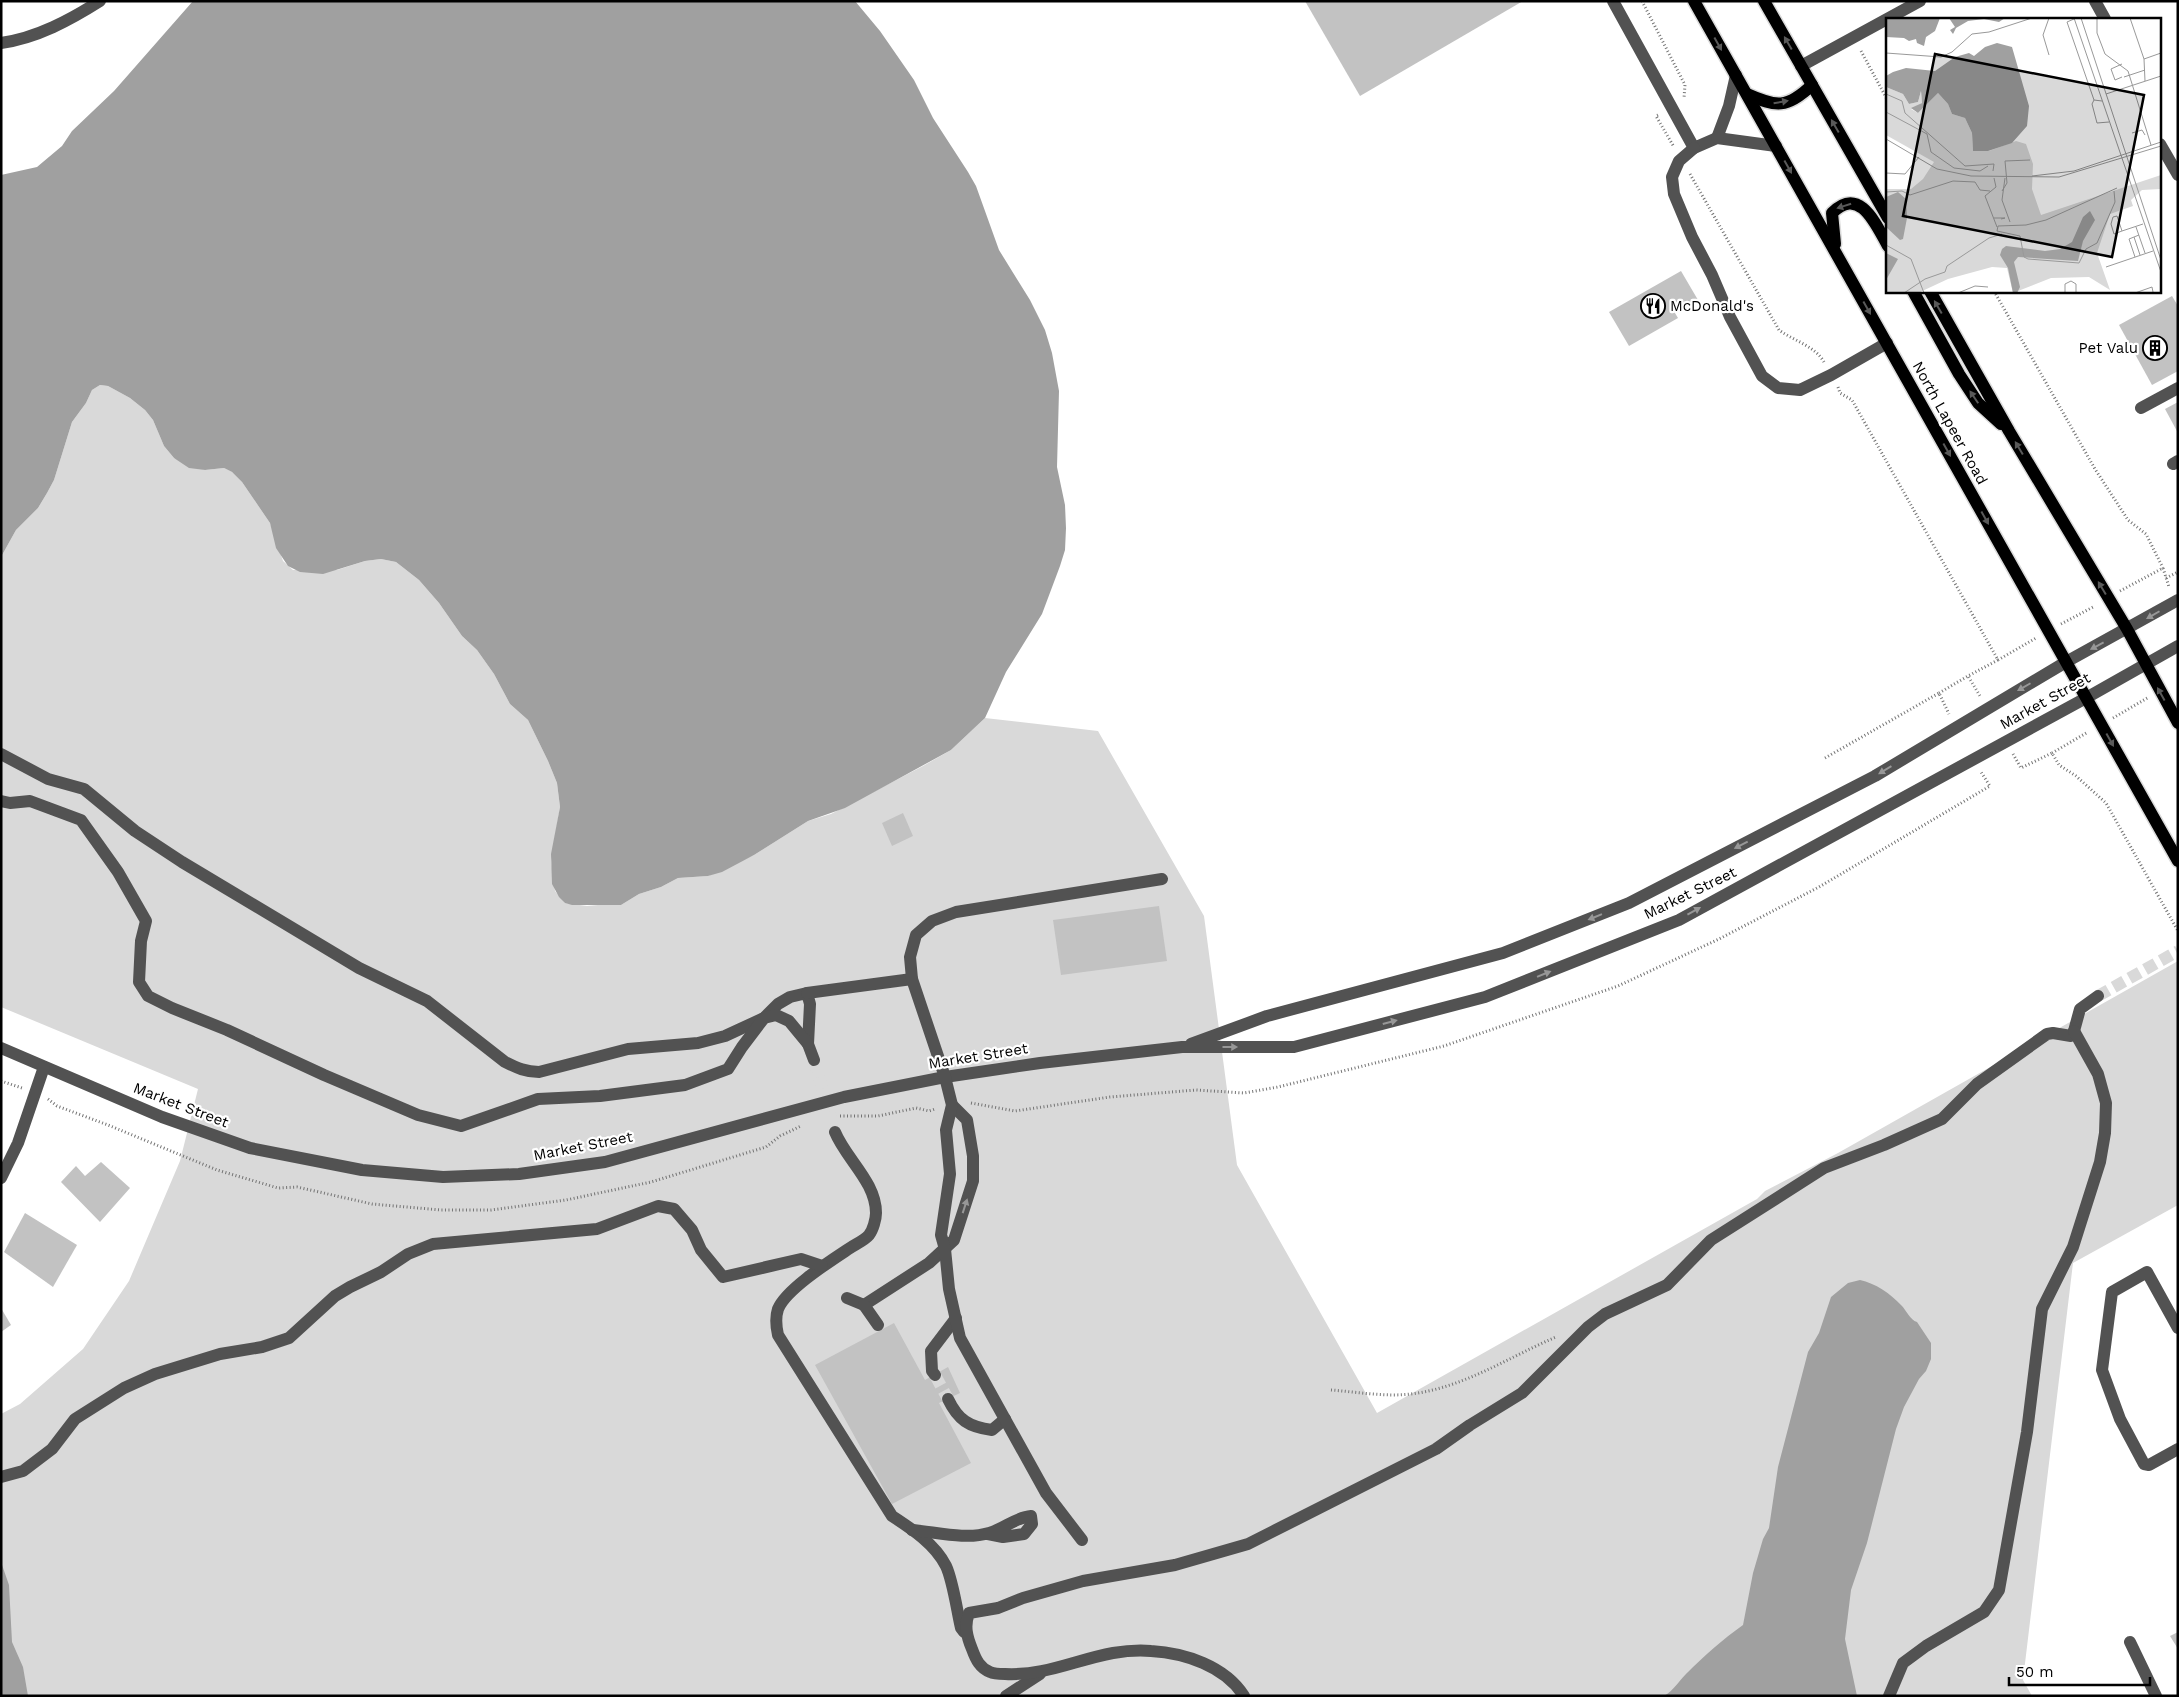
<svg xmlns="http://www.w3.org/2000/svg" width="2179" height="1697" viewBox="0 0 2179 1697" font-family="'Work Sans',sans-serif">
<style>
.green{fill:#d9d9d9}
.water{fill:#a0a0a0}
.building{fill:#c2c2c2}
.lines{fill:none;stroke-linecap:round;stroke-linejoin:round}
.minor-tunnel{stroke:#d9d9d9;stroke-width:12;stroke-dasharray:12 6;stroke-linecap:butt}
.major-casing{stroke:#dbdbdb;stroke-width:15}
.path{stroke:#747474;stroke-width:3;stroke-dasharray:1 2.5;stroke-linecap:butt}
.minor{stroke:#525252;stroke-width:12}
.major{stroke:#000;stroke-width:12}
.oneway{fill:#595959}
.oneway2{fill:#979797}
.labels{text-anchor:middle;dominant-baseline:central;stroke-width:4.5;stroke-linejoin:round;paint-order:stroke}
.poi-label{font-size:15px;fill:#000;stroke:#fff;text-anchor:start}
.street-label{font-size:15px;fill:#000;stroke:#fff}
.inset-road{fill:none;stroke:#999;stroke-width:1}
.view{fill:#000;fill-opacity:0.15;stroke:#000;stroke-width:2.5}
.inset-edge{fill:none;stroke:#000;stroke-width:2.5}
</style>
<rect width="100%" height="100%" fill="#fff"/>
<!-- green -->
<path class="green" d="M100,385l8,1 22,12 15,12 8,10 11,26 10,12 31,12 19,-2 8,4 10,10 28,41 13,38 10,9h44l28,-9 16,-2 15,3 23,18 20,23 23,33 15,14 17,24 16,30 18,16 20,41 9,22 3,24 -9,54 4,30 10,12 22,3 22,-2 12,1 18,-11 22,-7 17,-9 30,-2 46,-21 54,-34 23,-7 92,-48 28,-16 34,-32 113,13 106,185 33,249 140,248 380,-214 8,-8 73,-38 340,-192v244l-105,58 -50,417 9,16h-2031v-282l19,-10 63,-55 46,-68 51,-120 18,-72 -197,-82v-450l15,-27 22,-22 9,-15 7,-13 18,-58 14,-19 6,-13z"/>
<!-- water -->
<g class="water">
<path d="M193,1h662l25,30 34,49 19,38 35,54 8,14 23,64 31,50 15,30 7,23 7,38 -2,76 8,38 1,23 -1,22 -5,16 -18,48 -36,58 -21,46 -34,32 -106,58 -37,13 -54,34 -32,17 -14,4 -30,2 -17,9 -22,7 -18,11h-49l-7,-2 -6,-6 -7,-13 -1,-30 9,-47 -3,-24 -9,-22 -20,-41 -18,-16 -16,-30 -17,-24 -15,-14 -23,-33 -20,-23 -23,-18 -15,-3 -16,2 -42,13 -23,-2 -12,-6 -12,-18 -6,-25 -28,-41 -10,-10 -8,-4 -19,2 -16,-2 -15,-10 -10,-12 -11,-26 -8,-10 -15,-12 -22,-12 -8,-1 -8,5 -6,13 -14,19 -18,58 -7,13 -9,15 -22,22 -15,27v-382l36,-8 25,-21 10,-15 42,-40z"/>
<path d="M1860,1280c15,3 31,14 41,25 6,6 9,15 16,17l14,21v16l-5,12 -7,8 -15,28 -8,22 -29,114 -16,47 -6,49 12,57h-193c10,-6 14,-14 22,-22 18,-18 37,-35 57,-49l10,-52 10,-34 6,-11 9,-61 30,-115 11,-19 12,-36 17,-14z"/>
<path d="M1,1562l8,23 3,57 11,25 5,29h-27z"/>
</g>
<!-- building -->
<g class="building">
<path d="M1305,1h218l-163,95z"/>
<path d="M1681,271l17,29 -23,13 3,5 -49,28 -20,-34z"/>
<path d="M2172,296l6,10v65l-26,14 -33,-60z"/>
<path d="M2178,402v31l-13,-24z"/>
<path d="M903,813l10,23 -21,10 -10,-23z"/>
<path d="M1159,906l8,55 -106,14 -8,-55z"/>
<path d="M101,1162l29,26 -30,34 -39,-40 15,-16 9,10z"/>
<path d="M25,1213l52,32 -24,42 -49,-35z"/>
<path d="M1,1308l10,17 -10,7z"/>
<path d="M894,1323l31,57 23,-13 12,26 -21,10 32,60 -79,41 -77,-139z"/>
<path d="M2178,1632v17l-8,-13z"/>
</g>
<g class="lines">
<!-- minor-tunnel -->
<g class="minor-tunnel">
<path d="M2098,996l80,-45"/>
<path d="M814,1060l21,72"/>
<path d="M935,1375l13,24"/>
</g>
<defs>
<g id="major">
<path d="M1694,1l484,860"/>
<path d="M1764,1l124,217"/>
<path d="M1747,94c29,13 40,15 65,-9"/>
<path d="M1835,244l-3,-31c28,-28 44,12 56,33"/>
<path d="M1913,291l46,83 19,29 23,21"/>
<path d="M1930,291l79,140 118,198 51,94"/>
</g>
</defs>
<!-- major casing -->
<use href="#major" class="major-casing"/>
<!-- path -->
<g class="path">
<path d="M1642,1l43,84 -1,13"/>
<path d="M1861,51l27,50"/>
<path d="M1658,115l-2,1 18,31"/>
<path d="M1690,174l89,156c15,11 36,16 45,32"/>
<path d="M1994,291l101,178 33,51 18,14 17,34"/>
<path d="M1838,387l2,6 12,7 146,260 -30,16 12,20"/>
<path d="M2166,578l12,-6"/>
<path d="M2120,591l43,-23 6,19"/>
<path d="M2061,624l34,-18"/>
<path d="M1998,660l38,-22"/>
<path d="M1939,693l29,-17"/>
<path d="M2113,718l36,-21"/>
<path d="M2052,753l36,-21"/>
<path d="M2013,754l8,14 31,-15 7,12 17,11 30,27 72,128"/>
<path d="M1825,758l114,-65 10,21"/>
<path d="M1,1081l21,7"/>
<path d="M48,1099l9,7 51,19 109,45 61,18 19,-1 75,17 69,6h50l75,-10 85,-18 115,-35 14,-11 21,-10"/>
<path d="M971,1103l44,8 95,-14 86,-7 48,3 34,-6 166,-41 174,-60 101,-47 100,-52 171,-101 -9,-14"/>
<path d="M840,1116h38l38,-8 13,3 6,-2"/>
<path d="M1331,1390c26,2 54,7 80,4 52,-6 98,-37 145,-57"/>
</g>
<!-- minor -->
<g class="minor">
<path d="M1613,1l81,147 23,-10 59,8"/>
<path d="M2095,1l10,18"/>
<path d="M1,43c36,-5 69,-23 99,-42"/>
<path d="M1801,66l119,-65"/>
<path d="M1717,138l12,-32 7,-31"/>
<path d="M2160,144l18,31"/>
<path d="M1694,148l-15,13 -7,16 2,17 18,43 20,38 18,42 32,59 16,12 22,2 31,-15 56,-32"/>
<path d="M2141,408l37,-20"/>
<path d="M2173,464l5,-3"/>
<path d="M1,754l47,25 36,10 51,42 47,31 177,106 68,33 78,61c12,6 21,10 34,10l89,-23 70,-6 27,-7 39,-18 14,-14 12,-7 17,-4 3,11 -2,40 6,16"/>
<path d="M1,801l9,2 20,-2 51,19 37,52 28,49 -5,20 -2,41 9,14 24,12 55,22 97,45 94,40 43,11 77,-27 62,-3 85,-11 43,-16 14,-22 22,-29 12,-3 13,6 19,23"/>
<path d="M807,993l105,-14"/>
<path d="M1191,1044l76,-28 236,-63 126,-50 246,-127 191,-114 112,-62"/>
<path d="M1,1048l161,69 88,31 112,22 81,7 76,-3 86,-12 239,-65 101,-20 95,-14 142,-16h112l191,-50 194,-77 407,-222 92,-52"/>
<path d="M835,1132c11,27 41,50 41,81 0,6 -3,17 -7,22 -4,5 -13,9 -19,13 -18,12 -64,41 -72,61 -3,9 -2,17 0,26l114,181c20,13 43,28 54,50 7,15 11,45 15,62l3,4"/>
<path d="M1,1178l17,-35 26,-76"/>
<path d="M847,1298l17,7 65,-42 25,-23 19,-59v-25l-6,-36 -15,-15"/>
<path d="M864,1305l14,20"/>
<path d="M2178,1328l-31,-56 -35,20 -10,78 18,49 24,45 5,1 29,-16"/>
<path d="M935,1375l-3,-4 -1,-20 25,-33"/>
<path d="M948,1399c10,21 21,28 44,31l13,-11"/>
<path d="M1,1477l22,-6 29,-22 23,-30 49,-31 31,-14 65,-20 42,-7 27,-9 46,-42 15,-9 31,-15 27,-18 25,-10 164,-15 61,-23 16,3 18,21 9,20 22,27 78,-18 21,7"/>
<path d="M912,1530c24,2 54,10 77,3 15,-4 27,-16 42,-17l1,8 -8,10 -21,3 -15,-3"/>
<path d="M1082,1540l-36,-47 -86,-155 -11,-49 -4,-40 -4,-14 9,-61 -4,-44 6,-25 -7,-28 -33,-98 -2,-22 6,-22 16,-14 24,-9 206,-33"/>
<path d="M2130,1642l26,54"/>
<path d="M1006,1696l34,-22"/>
<path d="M1244,1696c-19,-30 -59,-43 -93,-45 -12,-1 -26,0 -38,2 -38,7 -68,23 -108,21 -5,0 -11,0 -15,-2 -10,-4 -14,-12 -18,-23 -5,-12 -8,-23 -3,-36l29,-5 25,-10 60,-17 92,-16 73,-21 188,-95 34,-24 52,-32 66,-66 17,-13 62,-29 44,-45 113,-72 60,-23 58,-26 35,-35 70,-50 6,-1 18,3 3,-5 6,-22 18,-13"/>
<path d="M1889,1696l14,-33 23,-17 58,-34 15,-22 28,-158 15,-123 31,-62 27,-85 5,-29 1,-30 -8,-29 -24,-43"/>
</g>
<!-- major -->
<use href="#major" class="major"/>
</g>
<!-- one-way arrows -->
<defs><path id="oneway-solid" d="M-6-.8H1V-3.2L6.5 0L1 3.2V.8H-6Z" transform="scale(1.25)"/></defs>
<g class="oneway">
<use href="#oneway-solid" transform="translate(1788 43) rotate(-120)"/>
<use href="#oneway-solid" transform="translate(1718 44) rotate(61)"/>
<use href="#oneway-solid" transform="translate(1781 102) rotate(-10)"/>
<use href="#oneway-solid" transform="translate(1835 126) rotate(-120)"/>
<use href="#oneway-solid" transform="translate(1788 167) rotate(61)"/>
<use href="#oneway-solid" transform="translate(1844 206) rotate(162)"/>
<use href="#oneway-solid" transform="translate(1938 307) rotate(-120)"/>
<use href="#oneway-solid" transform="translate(1867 308) rotate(61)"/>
<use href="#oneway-solid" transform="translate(1974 397) rotate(-124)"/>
<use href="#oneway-solid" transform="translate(2019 448) rotate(-121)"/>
<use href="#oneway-solid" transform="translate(1947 450) rotate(61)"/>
<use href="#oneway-solid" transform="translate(1985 518) rotate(61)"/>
<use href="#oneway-solid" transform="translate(2102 588) rotate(-121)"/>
<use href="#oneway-solid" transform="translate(2161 694) rotate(-119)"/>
<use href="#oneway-solid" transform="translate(2110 740) rotate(61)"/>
</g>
<g class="oneway2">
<use href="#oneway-solid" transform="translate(2153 615) rotate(150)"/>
<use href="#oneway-solid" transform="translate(2097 646) rotate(152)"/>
<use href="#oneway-solid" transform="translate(2024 687) rotate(150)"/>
<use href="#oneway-solid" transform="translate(1885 770) rotate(149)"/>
<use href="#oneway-solid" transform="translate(1741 845) rotate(153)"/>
<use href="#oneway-solid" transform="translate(1694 911) rotate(-29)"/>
<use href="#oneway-solid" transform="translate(1595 917) rotate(158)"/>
<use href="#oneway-solid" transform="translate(1544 974) rotate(-22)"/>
<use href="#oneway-solid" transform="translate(1390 1022) rotate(-15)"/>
<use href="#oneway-solid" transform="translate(1230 1047)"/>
<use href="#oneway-solid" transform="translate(965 1206) rotate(-72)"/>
</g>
<!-- icons -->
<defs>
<symbol id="restaurant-ring" viewBox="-11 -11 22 22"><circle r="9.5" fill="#fff" stroke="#000" stroke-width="1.5"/><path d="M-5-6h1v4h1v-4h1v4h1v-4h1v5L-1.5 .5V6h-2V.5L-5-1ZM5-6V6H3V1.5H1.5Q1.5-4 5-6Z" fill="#000"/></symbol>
<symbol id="building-ring" viewBox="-11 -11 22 22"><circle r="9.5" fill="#fff" stroke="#000" stroke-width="1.5"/><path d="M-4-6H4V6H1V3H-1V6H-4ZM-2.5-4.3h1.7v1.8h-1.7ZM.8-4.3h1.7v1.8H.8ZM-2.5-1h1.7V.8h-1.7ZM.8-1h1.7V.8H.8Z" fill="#000"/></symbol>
</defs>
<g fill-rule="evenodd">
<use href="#restaurant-ring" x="1639" y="292" width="28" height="28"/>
<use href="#building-ring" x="2141" y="334" width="28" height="28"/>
</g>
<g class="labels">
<!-- poi labels -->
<g class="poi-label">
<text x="1670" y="306">McDonald's</text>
<text x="2138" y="348" text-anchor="end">Pet Valu</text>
</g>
<!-- street labels -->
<g class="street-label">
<text transform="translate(1950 423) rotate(61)">North Lapeer Road</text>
<text transform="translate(2045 701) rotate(-29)">Market Street</text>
<text transform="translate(1690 893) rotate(-26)">Market Street</text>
<text transform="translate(978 1056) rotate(-9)">Market Street</text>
<text transform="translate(181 1105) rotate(21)">Market Street</text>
<text transform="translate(583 1146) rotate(-11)">Market Street</text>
</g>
</g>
<!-- overview -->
<g transform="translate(1886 18)">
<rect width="275" height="275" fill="#fff"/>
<path d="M0,69l17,7 6,10 9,-2 3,-11 1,12 -11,6 7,4 20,-20 10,11 4,10 13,4 7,15 1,18h16l27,-10 10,3 7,20 -1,25 9,26 120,-40v14l-19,1 -11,10 2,6 -23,8 -13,39 13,37 -21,-13 -38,1 -38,15 -6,-25 -15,-1 -44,12 -30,14h-32v-104h25l12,-10 11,-17 -48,-27z" fill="#d9d9d9"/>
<path d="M0,0h54l-5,13 -9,6 -2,9 -7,-3 -1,-4 -7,2 -5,-3 -18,-1zM63,0h56l-6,4 -15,-3 -16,2 -12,7 -3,6 -3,-4 5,-3zM111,25l15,4 17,59 -2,20 -15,17 -24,8h-15l-1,-18 -7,-15 -13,-4 -4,-10 -10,-11 -20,20 -7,-5 11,-5 -1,-12 -3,11 -9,2 -6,-10 -17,-7v-11l7,-4 13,-4 29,3 20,-14 14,-4 5,3 11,-9zM12,174l8,7 1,19 -4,21 -3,1 -14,-13v-30zM204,193l5,9 -12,21 -5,20 -60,-4 -4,5 6,25 -3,6h-4l-5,-25 -8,-13 2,-6 4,-3 39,5 15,-2 12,-7 11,-25zM0,235l12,6 -12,21z" fill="#a0a0a0"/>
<path class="inset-road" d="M163,0l-6,17 6,20M188,0l87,254M195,0l80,242M211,0v15l8,21 23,17 23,74M244,0l14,41 1,22M188,1l-7,3 27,78 8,1M0,35l55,4 11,-5 20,-18 17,-2 43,-14M258,41l17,-6M236,46l-11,5 4,11 7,-3M238,59l21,-7M0,76l16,7 3,12 60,53 29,-2 -1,7M220,76l55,-18M208,82l-2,4 5,19 12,-1M0,94l41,22 4,18 23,16 26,3 8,-5M246,115l10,-3 3,5M0,121l51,30 34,7 88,1 102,-31M0,155l19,1 14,-17M146,158l42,-5 87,-29M108,160l2,9 -11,9 12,31M119,160l-3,22 8,22M116,173l5,-8 -2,-22 25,-1M228,173l1,11 -18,41 -11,6 -7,14 -51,-4 -4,-2 -4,-21 -23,-5 1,-5 28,-1 20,-5 71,-32M0,174l16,-1 8,4 43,-14 22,1 5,8 10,1M108,200h11l-4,1M250,209l9,26M236,213l-5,-15 -4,1 -2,7 3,10 8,-3 21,-7M248,219l6,18M0,227l25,14 13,34M249,239l-6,-18 10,-4M220,249l47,-16M18,275l21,-14 20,-7 2,-6 42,-28 13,-4M72,275l17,-7 13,1M179,275v-9l6,-3 5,3v9M249,275l17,-6 1,5"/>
<path class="view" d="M49,36l209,41 -32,162 -209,-41z"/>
<rect width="275" height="275" class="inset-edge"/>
</g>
<!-- border -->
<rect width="2179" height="1697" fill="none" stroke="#000000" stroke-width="5"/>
<!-- scale -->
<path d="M2009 1677v8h141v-8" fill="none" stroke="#000000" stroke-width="2.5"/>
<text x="2016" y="1677" font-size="15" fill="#000000" stroke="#ffffff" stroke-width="4" paint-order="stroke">50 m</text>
</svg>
